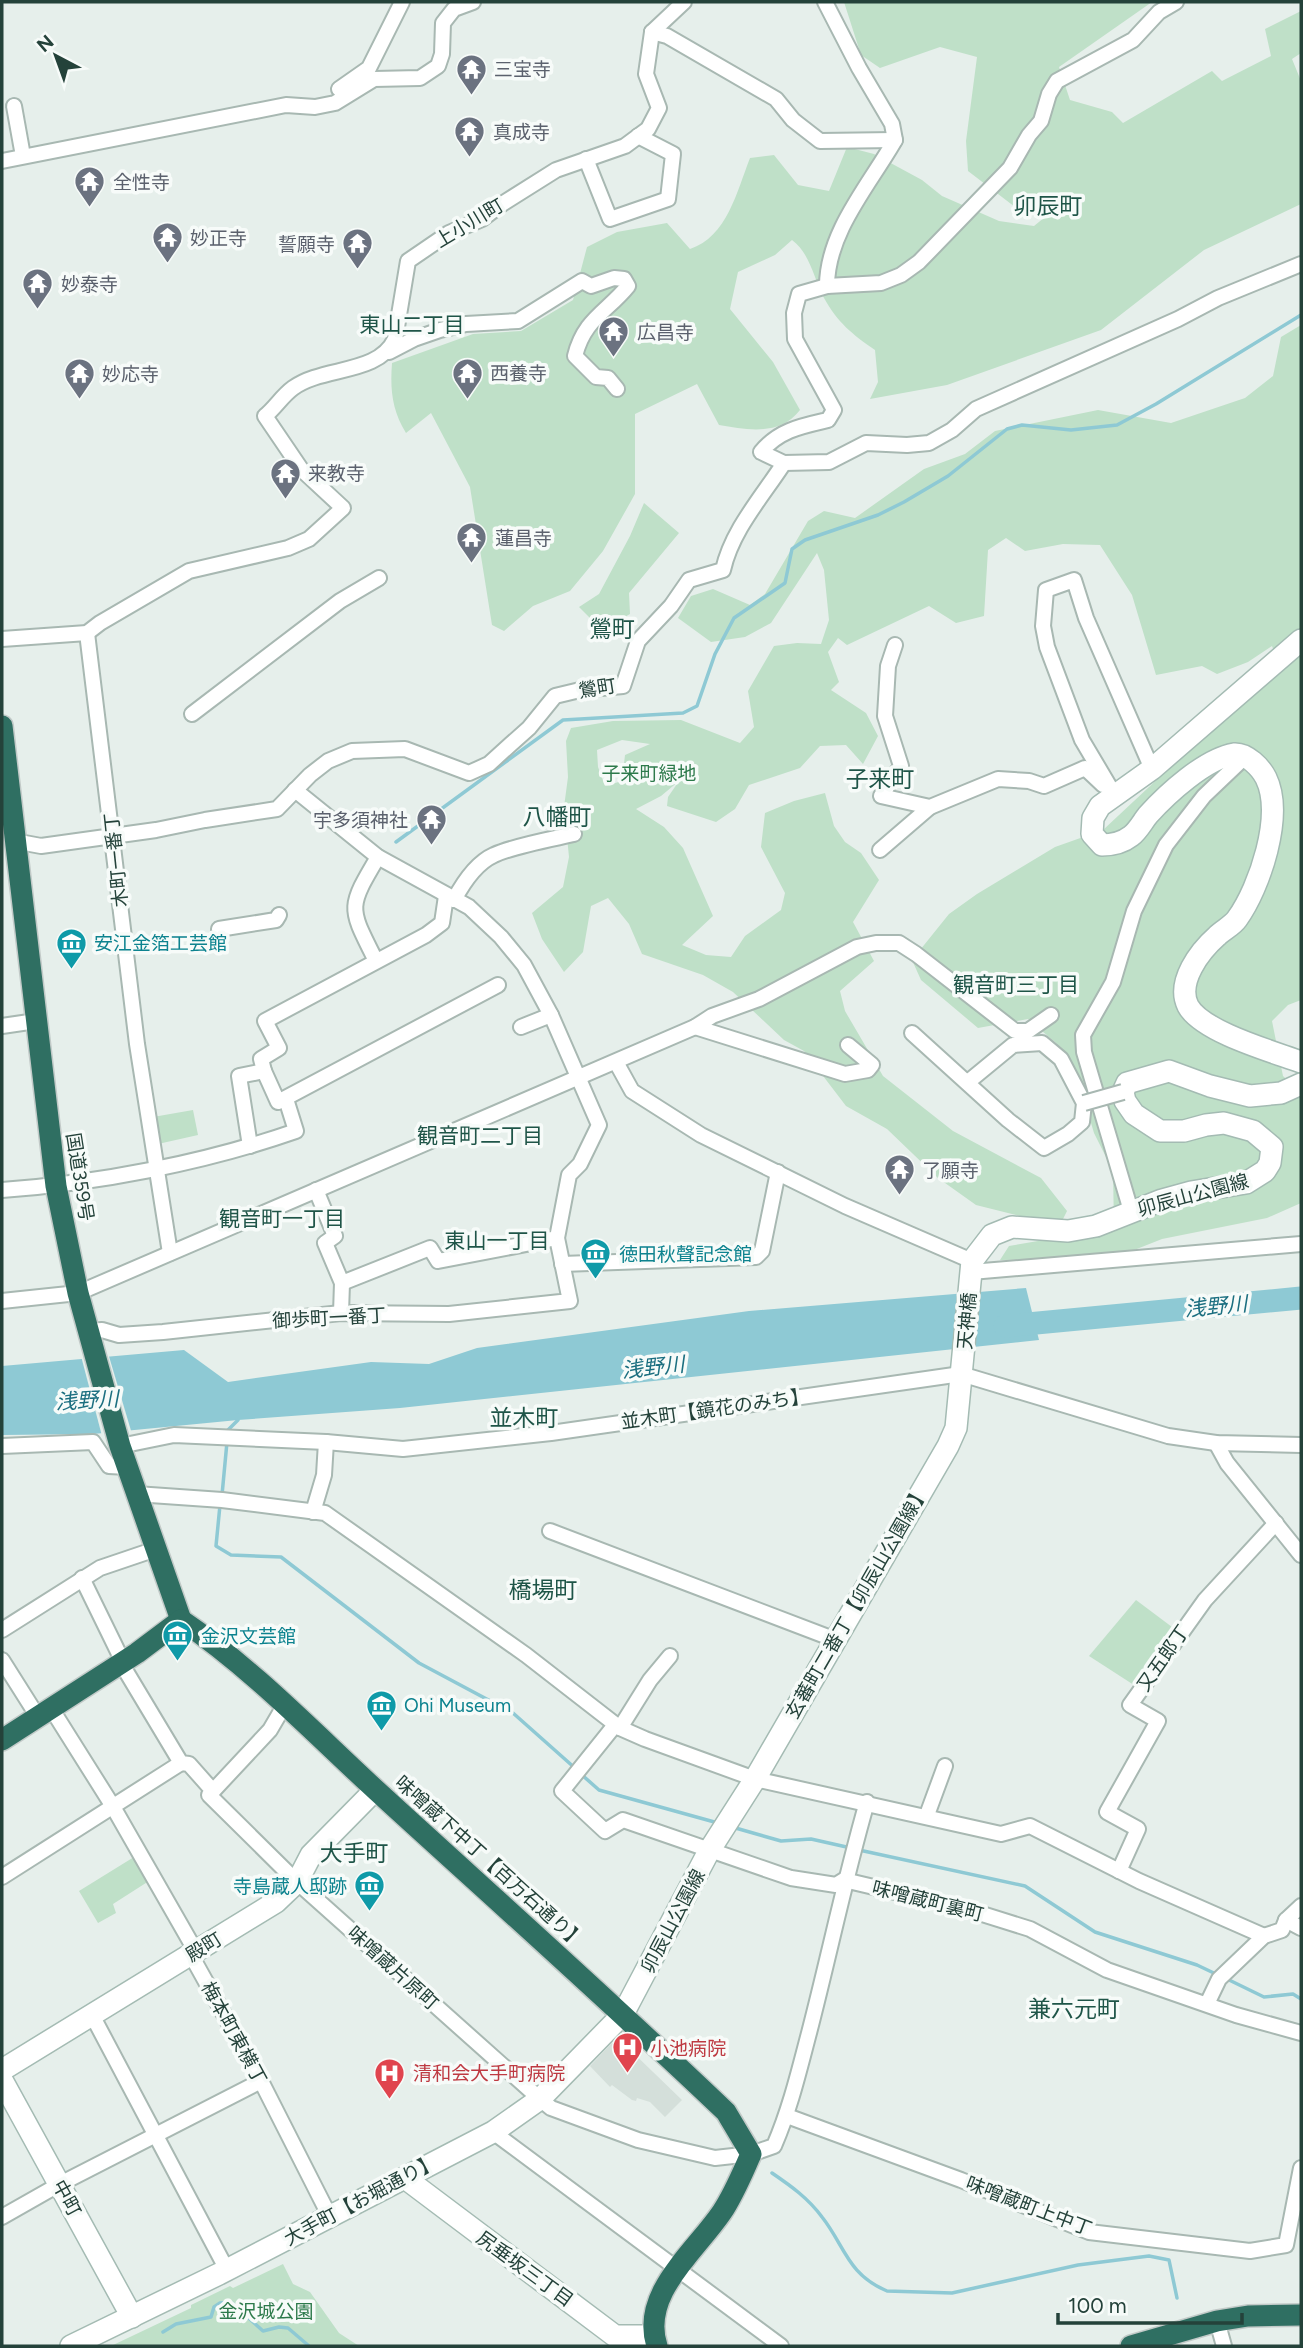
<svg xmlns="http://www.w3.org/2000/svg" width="1303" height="2348" viewBox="0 0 1303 2348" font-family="Figtree,'Noto Sans JP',sans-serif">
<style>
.built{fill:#d4dfda}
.green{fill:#bfe0c8;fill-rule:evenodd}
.water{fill:#8ec9d4}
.pier{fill:#e6efeb}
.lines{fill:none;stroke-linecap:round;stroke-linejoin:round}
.stream{stroke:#8ec9d4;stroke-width:3.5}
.river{stroke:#8ec9d4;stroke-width:23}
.street-casing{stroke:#a8b8b2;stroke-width:18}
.secondary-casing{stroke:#a4bbb3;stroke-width:24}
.highway-casing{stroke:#c2cac8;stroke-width:24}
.street{stroke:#fff;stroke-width:14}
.secondary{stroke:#fff;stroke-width:21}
.highway{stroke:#2f6f62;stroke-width:21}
.street-bridge-casing{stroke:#a8b8b2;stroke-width:18;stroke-linecap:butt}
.street-bridge{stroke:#fff;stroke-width:14}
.labels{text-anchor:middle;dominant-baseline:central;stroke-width:7;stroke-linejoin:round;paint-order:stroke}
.worship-label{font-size:19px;fill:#5b616d;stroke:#f7fbf9;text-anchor:start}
.street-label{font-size:19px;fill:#24423a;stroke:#f7fbf9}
.park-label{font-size:19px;fill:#2d7a4b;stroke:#f7fbf9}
.culture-label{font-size:19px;fill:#0d838f;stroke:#f7fbf9;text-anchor:start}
.health-label{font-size:19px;fill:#be3a42;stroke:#f7fbf9;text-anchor:start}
.neighbourhood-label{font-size:21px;fill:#1f5548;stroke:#f7fbf9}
.water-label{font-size:21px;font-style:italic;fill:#1c6f80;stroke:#f7fbf9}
.quarter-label{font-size:23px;fill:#1f5548;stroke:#f7fbf9}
</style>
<rect width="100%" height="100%" fill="#e6efeb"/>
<!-- built -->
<path class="built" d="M612,2043h11l59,57 -17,17 -15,-15 -13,-4 -1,3 -4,-1 -20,-15 -2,2 -20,-21z"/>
<!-- green -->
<g class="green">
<path d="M844,2h308l-93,65 11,33 42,12 11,11 89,-52 10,10 49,-25 -6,-27 36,-18v42l-9,6 9,22v123l-97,46 -103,80 -154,55 -77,14 8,-17 -3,-32c-23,-16 -37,-27 -51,-52 -10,-19 -14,-45 -32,-58l-17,15 -37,17 -8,37 43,53 27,48c-20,26 -52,20 -81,15l-22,-41 -62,30v80l-32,57 -33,40 -37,15 -29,25 -12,-6 -22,-138 -39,-74 -25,20c-14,-23 -16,-43 -14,-70l81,-29 48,-3 52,-31 14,-53 30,-15 50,-9 23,26c37,-12 47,-58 60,-91l24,-3 24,30 31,6 18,-44 27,7 48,26 20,16 57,25 35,5 27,-22 -3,-11 -43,14 -47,-36 -2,-30 11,-84 -37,-10 -60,21 -19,-13z"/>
<path d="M1301,325v675l-13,5 -16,16 11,55 18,17v110l-34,15 -105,21 -48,19 -114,2 9,-14 105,-18 -1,-57 -19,-38 -19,-64 -19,-26 -28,-24 -50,9 -57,-48 -9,-20 37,-46 28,-20 78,-47 48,-17 108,-101 71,-57 -10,-26 -24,16 -31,12 -15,-8 -46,9 -24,-80 -32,-50 -37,-1 -38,7 -19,-13 -18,12 -4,66 -28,7 -27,-17 -82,39 -9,-7 -10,14 11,30 -8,8 35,23 12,23 -15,28 -17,-19 -26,1 -20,22 -51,17 -14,24 -19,13 -49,-16 1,-9 11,-16 -18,15 -25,13 28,18 19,21 30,68 -31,29 24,10 25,2 14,-21 36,-26 4,-17 -24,-46 4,-34 29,-12 31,-8 9,33 11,16 16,11 18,27 -26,42 21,39 -34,30 5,20 38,65 70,55 88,47 26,33 -10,20 -33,-14 -48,-12 -38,-27 -51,-49 -41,-23 -42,-55 -20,-11 -51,-48 -30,-17 -61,-21 -13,-30 -21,-26 -17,8 -8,46 -19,20 -22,-33 -10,-26 31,-26 6,-30 -5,-50 4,-30 -2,-36 5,-13 42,-7 68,-1 59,23 14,-16 -6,-36 26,-45 23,-3 24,1 8,-24 -5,-50 -7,-17 -46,70 -26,14 -34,5 -33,-24 13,-22 22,-7 37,16 15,-11 43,-73 16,-10 31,7 69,-49 41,-15 30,-23 103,-21 73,13 74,-25 28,-22 8,-39zM622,740l28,4 -25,11 -3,26 -17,5 -7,-19 -1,-17z"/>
<path d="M644,503l35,30 -50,60 1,21 -28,16 -23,-23 20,-13 31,-58z"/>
<path d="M193,1110l5,25 -40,9 -5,-27z"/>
<path d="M1136,1600l36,27 2,7 -37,53 -48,-31z"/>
<path d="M134,1857l15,24 -36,23 3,9 -18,10 -19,-32z"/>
<path d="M283,2264l10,20 17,8 29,41 20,13h-248l80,-38v-3l39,-19 3,2z"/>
</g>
<!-- water -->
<path class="water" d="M1026,1288l13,52 -639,68 -162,12 -145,14 -91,1v-69l182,-16 44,32 143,-20 58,2 48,-16 272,-37z"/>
<!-- pier -->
<path class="pier" d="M108,1353l24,81 -30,2 -21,-80z"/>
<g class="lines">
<!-- stream -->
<g class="stream">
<path d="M396,842l167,-122 120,-7 14,-7 18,-52 19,-36 51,-35 7,-34 13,-9 73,-25 26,-13 44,-26 59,-47 15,-4 49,5 46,-5 39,-21 145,-89"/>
<path d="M228,1430l10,-10v-5"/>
<path d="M222,1495l5,-53"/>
<path d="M220,1505l-4,41 15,9 50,2 138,106 94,50 63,56"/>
<path d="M582,1775l17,15 119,33"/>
<path d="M732,1827l49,14 30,-2 40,9"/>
<path d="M859,1850l166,36 70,46 102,33 21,10"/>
<path d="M1225,1978l39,19 29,-3 8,5"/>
<path d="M772,2173c19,13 36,25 50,44 23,29 25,57 65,74l65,2 126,-28 71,-9 20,4 8,38"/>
<path d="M163,2332l13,-8 35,-7 3,-10 6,-4 11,-1 32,29 16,-4 9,1 21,18"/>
<path d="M1215,2339l2,7"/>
</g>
<!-- river -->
<path class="river" d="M1005,1326l296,-28"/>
<defs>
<g id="street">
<path d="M825,2l34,66 33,56 3,16c-25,44 -68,92 -68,146"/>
<path d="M1176,2l-17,10 -26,28 -76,41 -8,13 -8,27 -12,14 -19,33 -91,94 -18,13 -20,8 -54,3 -28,8 -5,19 1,26 39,71 -6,10c-26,6 -49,10 -67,32l23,11 45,-1 37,-19 41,2 22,-2 23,-13 24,-21 202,-90 40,-21 83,-34"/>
<path d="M652,32l15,4 109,63 17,21 27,21 75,-1"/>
<path d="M652,32l32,-30"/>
<path d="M339,89l30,-21 33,-66"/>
<path d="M14,106l9,50"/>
<path d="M586,159l24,60 58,-20 5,-45 -35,-18"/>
<path d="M2,161l284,-56 29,2 20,-4 39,-24 46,-1 18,-12 4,-12 1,-31 11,-14 19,-7"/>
<path d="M389,352l25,-13 26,-9 26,-6 52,-3 64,-40 9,5 23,-8 10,1 4,7c-21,26 -44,33 -53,70l21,21 12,1 9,11"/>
<path d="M87,633l50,411 33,209"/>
<path d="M2,639l85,-6 13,-10 89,-52 99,-23 21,-9 34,-31 -42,-39 -36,-53c10,-8 17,-20 28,-28 30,-22 85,-13 102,-49l13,-78 41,-28 33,-14 20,-15 54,-34 69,-24 23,-17 11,-21 -13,-34 6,-42"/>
<path d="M895,645l-7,21 -3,50 16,50 -20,30 49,11 68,-28 31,2 15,5 41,-18 18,17"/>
<path d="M192,714l148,-113 39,-23"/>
<path d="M1114,794l-32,-54 -35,-93 -4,-21 3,-36 28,-10 12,38 66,151"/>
<path d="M14,841l27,5 115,-16 49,-10 72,-11 33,-34 18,-14 24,-10 53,-2 64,24 20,-9 22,-20 18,-16 26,-32 25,-6 43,-4 15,-45 33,-35 18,-26 34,-10c9,-40 39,-73 61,-107"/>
<path d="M880,850l50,-43"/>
<path d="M454,900c9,-17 22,-37 40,-45 19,-9 58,-16 80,-21"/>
<path d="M219,929l57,-9 3,-5"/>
<path d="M376,961c-27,-54 -29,-52 2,-104"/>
<path d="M2,1026l34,-5"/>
<path d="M521,1027l30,-12"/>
<path d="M695,1027l150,47 23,-4 4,-5 -24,-20"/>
<path d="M912,1033l96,87 36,28 24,-14 14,-12 2,-19 -23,-44 -19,-16 -29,2 -45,37"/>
<path d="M616,1062l16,29 69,44 144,71 127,55"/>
<path d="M264,1071l14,31 220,-117"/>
<path d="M250,1146l-11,-70 25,-5 -3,-12 18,-11 -14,-27 161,-86 16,-12 4,-27"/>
<path d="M2,1190c97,-7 202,-27 294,-59l-10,-32"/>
<path d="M316,1190l19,46 -10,7 17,40 -1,30"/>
<path d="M1131,1211l-47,-159 -1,-17 30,-53 21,-71 32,-66 38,-49 41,-39"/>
<path d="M562,1264l194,-7 6,-6 16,-79"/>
<path d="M971,1272l330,-28"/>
<path d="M342,1283l88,-35 8,13 119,-23"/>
<path d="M2,1301l76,-8 617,-266 17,-11 47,-17 98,-52 19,-4h23l17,11 99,77h13l23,-16"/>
<path d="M89,1331l13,-1 17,5 44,-3 178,-19 108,1 121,-13 -13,-63 12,-63 11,-11 19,-39 -48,-110 -27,-50 -23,-28 -32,-30 -91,-50 -83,-67"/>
<path d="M1216,1443l11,20 74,92"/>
<path d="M2,1446l91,-4 16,24 18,1"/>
<path d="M120,1446l54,-11 152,7 77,7 148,-16 410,-59 207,62 48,7 85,2"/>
<path d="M136,1494l86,6 103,13 201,142 94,73 25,11 110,40 246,55 29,-8 109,55 125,55"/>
<path d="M313,1512l11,-37 2,-33"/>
<path d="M550,1531l286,109"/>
<path d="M82,1578l41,84"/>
<path d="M2,1630l98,-62 56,-19"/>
<path d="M2,1660l36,57"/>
<path d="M121,1663l60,100 8,1 24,27 -4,4 88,87 243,217 11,9 87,32 77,18 36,-4 23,-8c16,-37 25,-75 35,-113 20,-77 36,-155 58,-231"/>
<path d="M51,1708l61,97 79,138v12l70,126 69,136"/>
<path d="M615,1725l-53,66 43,40 18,-11 168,58 45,7 8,-5 119,28 67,21 77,41 129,45 65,18"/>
<path d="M620,1728l30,-48 20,-24"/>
<path d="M213,1791l57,-61 14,-24"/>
<path d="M927,1815l18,-49"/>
<path d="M1119,1871l19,-42 -31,-17 51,-91 -28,-16 75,-105 71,-77"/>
<path d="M2,1877l179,-114"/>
<path d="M1286,1920l15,8"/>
<path d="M1207,2004l12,-25 45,-43 18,-6 4,-10 15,-14"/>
<path d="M92,2015l135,255"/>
<path d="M787,2116l174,64 128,52 161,19 36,-6 15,-77"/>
<path d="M493,2132l288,214"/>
<path d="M2,2217l58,-33 201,-103"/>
<path d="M1217,2321l7,25"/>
</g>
<g id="secondary">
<path d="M1301,640l-149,129 -52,37 -7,12 -1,16 10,11c11,0 20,-2 29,-9 7,-5 12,-15 17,-21 19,-21 57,-56 86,-61 13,-1 27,14 32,24 18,37 -6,109 -29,141 -5,7 -14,11 -20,17 -17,15 -41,46 -29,70 14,26 86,46 113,56"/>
<path d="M2,2070l274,-168 21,-20 14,-27 64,-65"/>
<path d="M2,2080l130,237"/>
<path d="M405,2178l210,158h39"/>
<path d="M71,2346l148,-72 274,-142 47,-33 83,-85 86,-163 46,-72 193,-333 8,-18 16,-167 20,-26 20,-8 56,4 28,-5 66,-26 29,-8 55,-9 19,-12 5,-8 2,-16 -19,-16 -29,-8 -18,2 -22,6h-24l-26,-17 -9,-13 -2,-9 4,-9 42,-12 41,15 40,10 31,-3 20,-9"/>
</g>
<g id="highway">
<path d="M2,726l54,460 22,107 42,153 61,174"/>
<path d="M181,1620c71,48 133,113 196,171 117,107 235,212 349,321l25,42c-9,20 -17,40 -29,58 -27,40 -82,82 -65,134"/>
<path d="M2,1740l135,-87 44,-33"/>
<path d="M1131,2346l86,-25 31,-5 53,-1"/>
</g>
</defs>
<!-- street casing -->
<use href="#street" class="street-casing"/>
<!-- secondary casing -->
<use href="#secondary" class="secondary-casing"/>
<!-- highway casing -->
<use href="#highway" class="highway-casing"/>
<!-- street -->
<use href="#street" class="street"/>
<!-- secondary -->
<use href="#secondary" class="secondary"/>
<!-- highway -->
<use href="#highway" class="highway"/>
<defs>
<path id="street-bridge" d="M1084,1103l39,-11"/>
</defs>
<!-- street-bridge casing -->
<use href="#street-bridge" class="street-bridge-casing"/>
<!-- street-bridge -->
<use href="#street-bridge" class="street-bridge"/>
</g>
<!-- icons -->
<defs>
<symbol id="temple-pin" viewBox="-11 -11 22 30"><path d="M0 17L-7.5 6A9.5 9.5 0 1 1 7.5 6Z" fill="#6b7280" stroke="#f7fbf9"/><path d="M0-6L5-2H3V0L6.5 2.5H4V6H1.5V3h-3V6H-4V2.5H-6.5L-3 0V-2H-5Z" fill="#fff"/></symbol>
<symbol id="museum-pin" viewBox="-11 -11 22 30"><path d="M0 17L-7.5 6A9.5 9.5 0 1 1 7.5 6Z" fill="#0f9aa8" stroke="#f7fbf9"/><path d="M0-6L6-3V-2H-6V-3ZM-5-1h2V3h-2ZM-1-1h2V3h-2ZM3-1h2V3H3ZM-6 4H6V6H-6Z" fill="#fff"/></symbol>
<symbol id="hospital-pin" viewBox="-11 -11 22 30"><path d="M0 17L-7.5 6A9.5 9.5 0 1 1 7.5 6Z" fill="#e0444e" stroke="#f7fbf9"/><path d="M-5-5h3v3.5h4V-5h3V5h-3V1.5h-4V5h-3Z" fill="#fff"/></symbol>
</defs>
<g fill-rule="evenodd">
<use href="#temple-pin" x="454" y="52" width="35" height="47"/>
<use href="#temple-pin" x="452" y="114" width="35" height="47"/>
<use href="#temple-pin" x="72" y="164" width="35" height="47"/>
<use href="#temple-pin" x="150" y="220" width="35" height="47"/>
<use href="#temple-pin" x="340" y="226" width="35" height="47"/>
<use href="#temple-pin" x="20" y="266" width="35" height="47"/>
<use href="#temple-pin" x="596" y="314" width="35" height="47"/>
<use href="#temple-pin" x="450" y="356" width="35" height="47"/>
<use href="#temple-pin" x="62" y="356" width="35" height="47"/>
<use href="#temple-pin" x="268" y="456" width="35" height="47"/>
<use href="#temple-pin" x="454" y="520" width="35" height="47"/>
<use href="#temple-pin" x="414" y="802" width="35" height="47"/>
<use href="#museum-pin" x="54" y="926" width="35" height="47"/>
<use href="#temple-pin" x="882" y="1152" width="35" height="47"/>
<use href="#museum-pin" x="578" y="1236" width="35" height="47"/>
<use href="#museum-pin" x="160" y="1618" width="35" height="47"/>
<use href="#museum-pin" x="364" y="1688" width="35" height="47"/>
<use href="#museum-pin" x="352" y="1868" width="35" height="47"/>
<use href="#hospital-pin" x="610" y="2030" width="35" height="47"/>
<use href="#hospital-pin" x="372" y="2056" width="35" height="47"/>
</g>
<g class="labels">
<!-- worship labels -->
<g class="worship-label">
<text x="494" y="69">三宝寺</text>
<text x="493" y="132">真成寺</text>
<text x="113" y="182">全性寺</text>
<text x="190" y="238">妙正寺</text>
<text x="335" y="244" text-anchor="end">誓願寺</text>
<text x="61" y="284">妙泰寺</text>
<text x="637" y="332">広昌寺</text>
<text x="490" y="373">西養寺</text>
<text x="102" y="374">妙応寺</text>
<text x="308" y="473">来教寺</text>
<text x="495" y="538">蓮昌寺</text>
<text x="408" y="820" text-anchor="end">宇多須神社</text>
<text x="922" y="1170">了願寺</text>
</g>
<!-- street labels -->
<g class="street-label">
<text transform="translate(469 223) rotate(-31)">上小川町</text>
<text transform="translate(597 688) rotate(-9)">鶯町</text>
<text transform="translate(116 860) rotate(-96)">木町一番丁</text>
<text transform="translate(80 1177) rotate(81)">国道359号</text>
<text transform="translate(1193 1195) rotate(-15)">卯辰山公園線</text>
<text transform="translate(329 1318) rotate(-3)">御歩町一番丁</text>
<text transform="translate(967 1321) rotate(-85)">天神橋</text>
<text transform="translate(715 1409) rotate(-8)">並木町【鏡花のみち】</text>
<text transform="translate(857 1602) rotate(-60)">玄蕃町二番丁【卯辰山公園線】</text>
<text transform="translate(1163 1658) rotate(-55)">又五郎丁</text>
<text transform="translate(490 1862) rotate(42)">味噌蔵下中丁【百万石通り】</text>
<text transform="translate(928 1901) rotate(14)">味噌蔵町裏町</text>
<text transform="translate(673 1921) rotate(-62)">卯辰山公園線</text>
<text transform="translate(204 1947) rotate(-32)">殿町</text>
<text transform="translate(393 1968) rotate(42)">味噌蔵片原町</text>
<text transform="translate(234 2033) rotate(61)">梅本町東横丁</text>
<text transform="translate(67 2198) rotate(61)">中町</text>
<text transform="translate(361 2200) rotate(-28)">大手町【お堀通り】</text>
<text transform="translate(1029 2206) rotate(21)">味噌蔵町上中丁</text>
<text transform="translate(525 2269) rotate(36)">尻垂坂三丁目</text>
</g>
<!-- park labels -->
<g class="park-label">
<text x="649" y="773">子来町緑地</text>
<text x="266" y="2311">金沢城公園</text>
</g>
<!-- culture labels -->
<g class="culture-label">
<text x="94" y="943">安江金箔工芸館</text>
<text x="619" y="1254">徳田秋聲記念館</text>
<text x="201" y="1636">金沢文芸館</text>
<text x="404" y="1705">Ohi Museum</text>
<text x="347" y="1886" text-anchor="end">寺島蔵人邸跡</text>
</g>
<!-- health labels -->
<g class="health-label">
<text x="650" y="2048">小池病院</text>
<text x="413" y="2073">清和会大手町病院</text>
</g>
<!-- neighbourhood labels -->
<g class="neighbourhood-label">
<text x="412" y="324">東山二丁目</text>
<text x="1016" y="984">観音町三丁目</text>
<text x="480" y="1135">観音町二丁目</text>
<text x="282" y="1218">観音町一丁目</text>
<text x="497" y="1240">東山一丁目</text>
</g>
<!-- water labels -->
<g class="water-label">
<text transform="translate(1216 1306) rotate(-5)">浅野川</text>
<text transform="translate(653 1367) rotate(-6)">浅野川</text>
<text transform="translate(87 1400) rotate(-3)">浅野川</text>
</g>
<!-- quarter labels -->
<g class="quarter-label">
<text x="1048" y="206">卯辰町</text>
<text x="612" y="629">鶯町</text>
<text x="880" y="779">子来町</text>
<text x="557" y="817">八幡町</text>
<text x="524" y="1418">並木町</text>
<text x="543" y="1590">橋場町</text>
<text x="354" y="1853">大手町</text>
<text x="1074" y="2009">兼六元町</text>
</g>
</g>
<!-- border -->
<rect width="1303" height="2348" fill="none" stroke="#24423a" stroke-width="7"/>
<!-- north arrow -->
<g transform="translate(56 56) rotate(319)" stroke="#f7fbf9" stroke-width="5" paint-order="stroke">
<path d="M0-5L12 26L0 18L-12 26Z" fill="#24423a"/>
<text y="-10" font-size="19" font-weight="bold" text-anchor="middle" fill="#24423a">N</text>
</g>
<!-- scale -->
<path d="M1058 2313v10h184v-10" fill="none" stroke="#24423a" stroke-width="3.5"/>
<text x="1068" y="2313" font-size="21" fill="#24423a" stroke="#f7fbf9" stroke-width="5" paint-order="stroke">100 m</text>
</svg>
